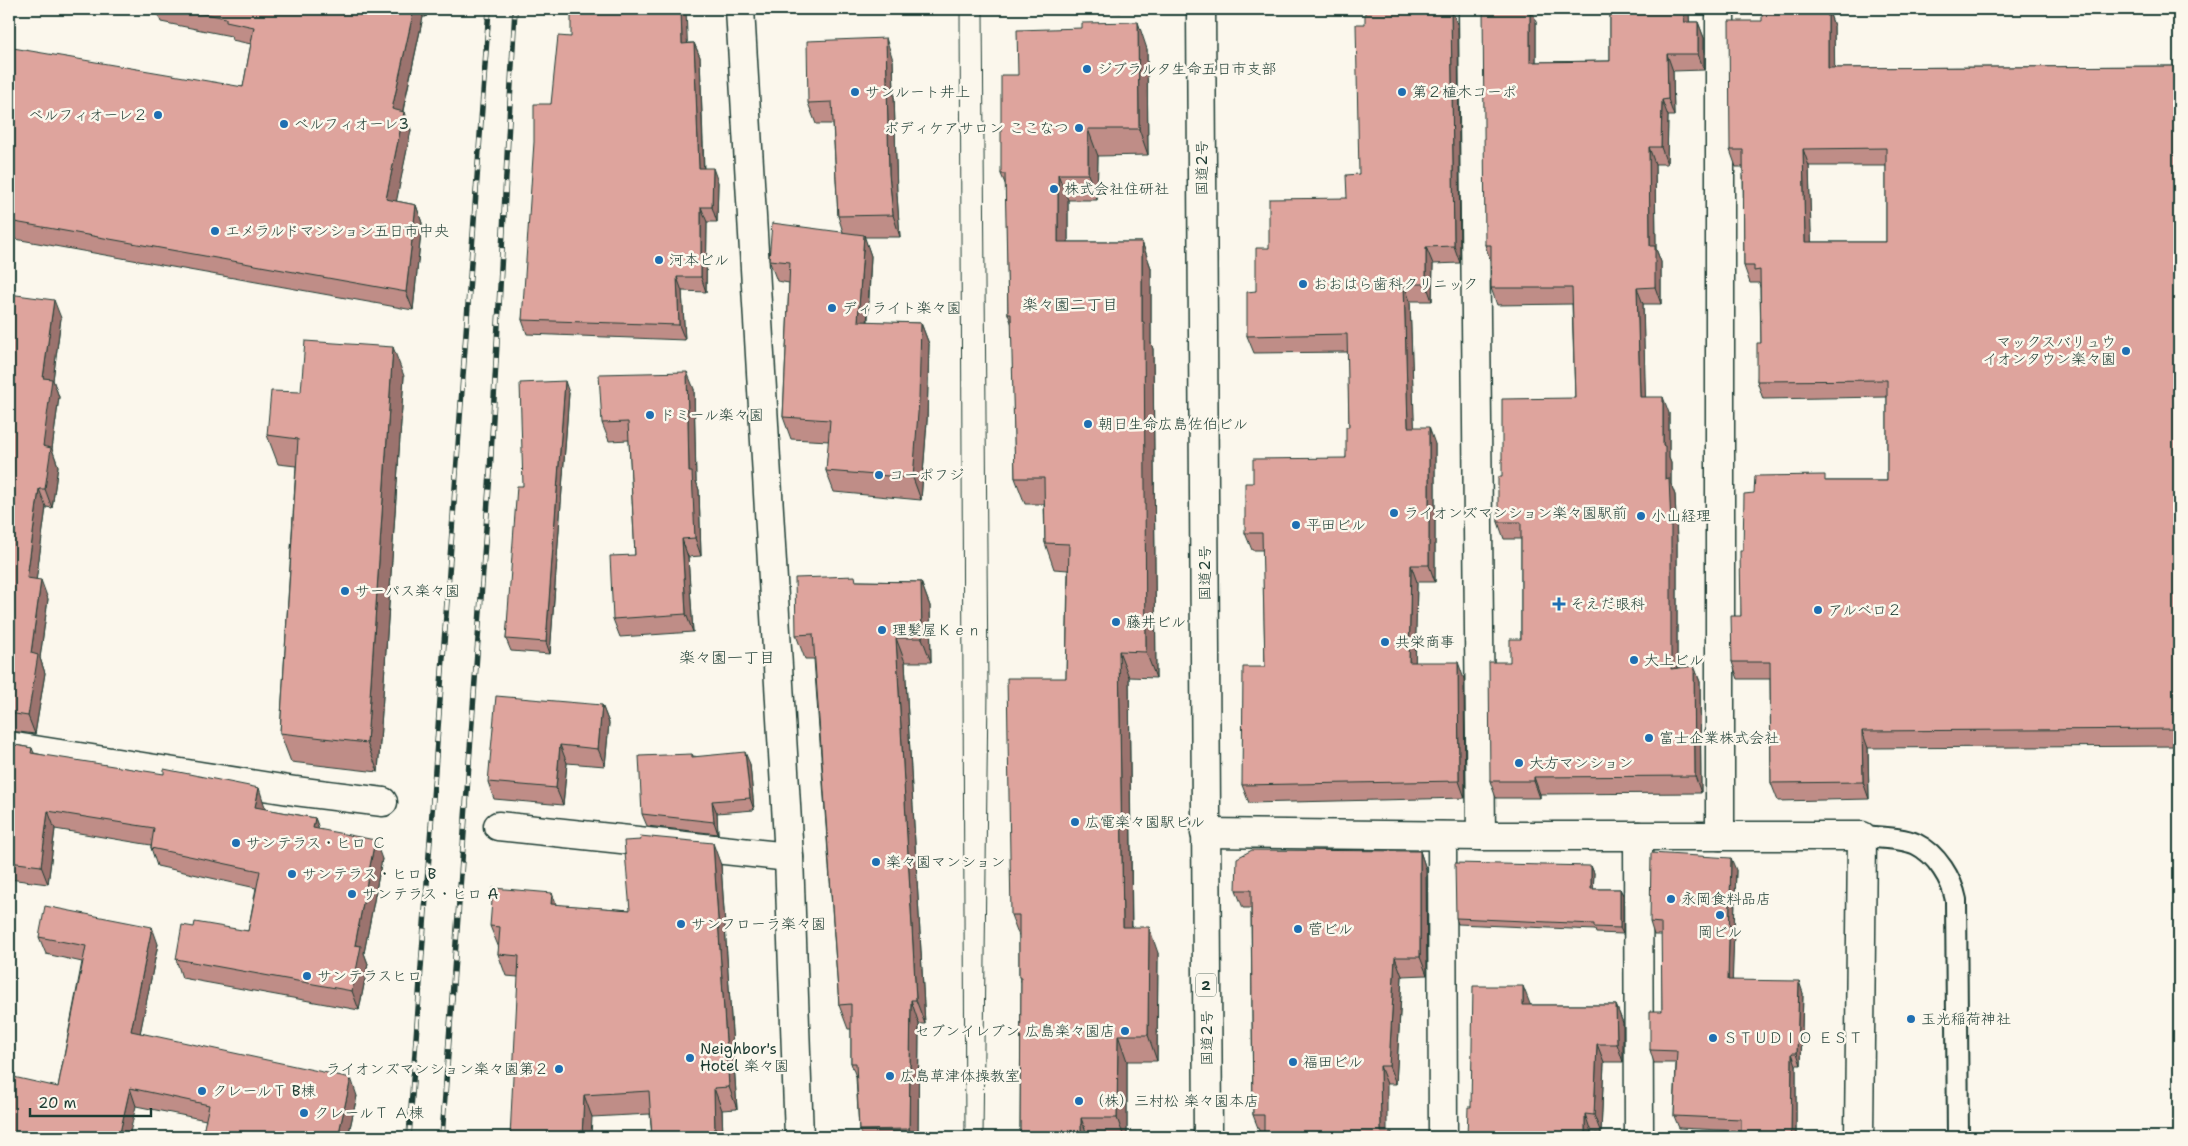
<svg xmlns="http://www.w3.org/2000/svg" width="2188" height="1146" viewBox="0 0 2188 1146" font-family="'Shantell Sans','Klee One',sans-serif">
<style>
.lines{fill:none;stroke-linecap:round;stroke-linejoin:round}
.service-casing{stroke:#1f3d34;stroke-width:24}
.minor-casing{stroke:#1f3d34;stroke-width:31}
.trunk-casing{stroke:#1f3d34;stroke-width:31}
.service{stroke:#fbf7ec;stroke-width:20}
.minor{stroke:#fbf7ec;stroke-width:28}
.trunk{stroke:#fbf7ec;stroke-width:28}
.tram{stroke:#1f3d34;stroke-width:1}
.rail-casing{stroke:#1f3d34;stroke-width:5.5}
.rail{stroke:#fbf7ec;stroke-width:4;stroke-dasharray:11;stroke-linecap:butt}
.wall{fill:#bf8d87;stroke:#1f3d34;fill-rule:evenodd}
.shaded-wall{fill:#9b736e;stroke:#1f3d34}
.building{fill:#dea49d;stroke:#1f3d34;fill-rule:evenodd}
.poi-dot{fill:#1f6fb2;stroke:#fbf7ec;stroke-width:2}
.labels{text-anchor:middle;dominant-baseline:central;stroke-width:5;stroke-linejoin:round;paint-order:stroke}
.shield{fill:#fbf7ec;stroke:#61756b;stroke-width:1}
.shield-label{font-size:14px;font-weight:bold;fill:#1f3d34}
.poi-label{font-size:15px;fill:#1f3d34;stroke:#fbf7ec;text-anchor:start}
.street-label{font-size:15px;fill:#1f3d34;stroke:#fbf7ec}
.neighbourhood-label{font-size:16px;fill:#1f3d34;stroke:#fbf7ec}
</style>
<rect width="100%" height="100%" fill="#fbf7ec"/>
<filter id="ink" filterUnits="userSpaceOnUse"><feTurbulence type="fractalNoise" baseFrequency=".02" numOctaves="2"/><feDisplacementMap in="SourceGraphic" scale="10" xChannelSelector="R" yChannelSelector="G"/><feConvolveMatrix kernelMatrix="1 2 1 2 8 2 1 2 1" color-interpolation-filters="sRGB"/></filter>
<g filter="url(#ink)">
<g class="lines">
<defs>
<path id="service" d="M1862,836c16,2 39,1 54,8 21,10 36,36 40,56l2,237"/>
<g id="minor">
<path d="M740,9l49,848 10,280"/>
<path d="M1473,9l8,827"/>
<path d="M1720,9v827"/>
<path d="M9,746l286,45 88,11"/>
<path d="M498,826l291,31"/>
<path d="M1205,833l276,3h381l-3,301"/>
<path d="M1442,836l1,301"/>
<path d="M1638,836l1,301"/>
</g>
<path id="trunk" d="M1201,9l7,1128"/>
</defs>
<!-- service casing -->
<use href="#service" class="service-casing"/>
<!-- minor casing -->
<use href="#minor" class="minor-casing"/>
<!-- trunk casing -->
<use href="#trunk" class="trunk-casing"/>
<!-- service -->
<use href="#service" class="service"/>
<!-- minor -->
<use href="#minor" class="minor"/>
<!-- trunk -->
<use href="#trunk" class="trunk"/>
<!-- tram -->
<g class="tram">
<path d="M960,9l5,1128"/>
<path d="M983,9l5,680 -5,448"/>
</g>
<defs>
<g id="rail">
<path d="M409,1137l80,-1128"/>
<path d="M442,1137l48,-664 25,-464"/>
</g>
</defs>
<!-- rail casing -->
<use href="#rail" class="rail-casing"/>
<!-- rail -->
<use href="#rail" class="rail"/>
</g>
<!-- wall -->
<g class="wall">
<path d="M156,9h272l-2,8h-3l-20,94 8,19 -15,71 20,4 6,18 -9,87 -392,-70 -12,-2v-160l234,9 8,-43 -19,-4 -1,-4 -70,-14z"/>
<path d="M1057,9h64v3z"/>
<path d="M1417,9h34l7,17 2,237 -27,1 -1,37h-22l4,126 21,17v138h-18l-2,80 49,17 1,119 -216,5 -7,-18 23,-118 -2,-117h-11l-7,-17 8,-50 93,-25 3,-31 -1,-75 -94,1 -7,-17 9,-45 13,-43 78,-50 12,-24z"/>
<path d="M1610,9h79v13h9l6,16v32l-31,1 1,45h-6l-1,48h-12l1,85 5,13v42h-18l2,93 24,16v45l2,5v21l4,11 2,47v126l17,-2 6,16 1,111 -161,1v4h-44l-6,-17 20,-119 11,-23v-100h-17l-6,-17 4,-45 73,-79 -3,-94 -75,1 -6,-17v-26l-6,-17 51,-223v40l74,-1z"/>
<path d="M1828,9l6,17v42l345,-2v680l-311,2 1,51 -91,2 -7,-18 -1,-104h-32l-6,-17 9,-46 2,-65 11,-58 73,-12h60v-84l-124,2 -6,-18 4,-38 -1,-55 -1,-5h-9l-6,-17 -1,-99h-7l-6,-17 32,-129zM1809,166h77v76h-75z"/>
<path d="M571,37l116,6h7l6,14 4,111 14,14 -1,40h-10l-1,70 -24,-1 3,49 -158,-6 -5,-14 29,-216z"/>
<path d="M1147,49l1,106 -50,1 -1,44h-29v42h74l9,26v75l2,6 3,329 -27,-1 3,250 26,26 -1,108h-30v76h-107l1,-155 -2,-5v-41l-8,-21 55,-237 2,-108 -14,-1 -9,-26 -1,-39h-19l-10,-26 -3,-153 -4,-11 -2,-128 -5,-12 17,-99z"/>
<path d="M893,60l4,135 3,42h-36l7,19 -3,66 53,1 8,21 -2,77 -6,79 -87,-8 -8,-21 3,-30 -38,-2 -8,-22 6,-134 -12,-2 -8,-21 74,-28 -5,-16 -5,-92h-17l-8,-21z"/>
<path d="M9,294l52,24 -8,62 6,17 -7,52 6,17 -6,42 -6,-1 -10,73 12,19 -8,59 5,15 -10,61 -24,-3h-2z"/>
<path d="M404,376l-26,396 -87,-10 -11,-29 16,-267 -18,-2 -11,-29 34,-43z"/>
<path d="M694,389l2,92 3,9 2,66 -13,1 5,75 -73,5 -7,-18 22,-64 -6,-115 -20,1 -7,-18z"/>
<path d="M569,393l-19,261 -39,-3 -5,-12 17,-153z"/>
<path d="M857,581l64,1 9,24 1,56h-26l20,362h-6l-1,113h-56l-3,-7 -3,-53 -5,-14v-34h-3l-9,-24 -25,-346h-9l-9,-24z"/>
<path d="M602,705l7,18 -4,43 -38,-3 -4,42 -69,-6 -6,-17z"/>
<path d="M9,744l23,4 2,5 231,54v2l50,9 4,11 63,30 -18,94 4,11 -9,46 -177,-32 -6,-19 18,-32 54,4 8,-43 -99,-22 -6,-18v-3l-96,-16 -7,55 -39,-5z"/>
<path d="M692,754l1,2 57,8 4,46 -37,3 1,21 -71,-8 -5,-12z"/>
<path d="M1420,851l6,18 1,106 -25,1 -6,108h-9l-123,49h-4l-7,-18 -2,-207h-8l-7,-18z"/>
<path d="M721,865l16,244 -15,1 1,27h-71l-2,-23 -58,3 -74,-140 -12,-1 -8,-22 1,-6 -9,-22 67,-21 73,5z"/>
<path d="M1591,866l3,7 -1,16h27l3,6v39l-27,-1 -1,-3 -137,-6 -2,-6z"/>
<path d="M1736,870l-4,110 71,13 -2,72h-5v72h-55v-6l-62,-3 -5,-12 2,-53h-22l-4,-13 12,-39v-76h-8l-4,-13z"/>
<path d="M39,937l119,7 -18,89 217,63 -9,41h-146l4,-17 -70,-14 -78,-19 24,-125 -36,-8z"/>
<path d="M1530,1004v1h86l7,18v39h-19l-3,71 -10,-1v5h-124l4,-30z"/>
</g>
<!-- shaded-wall -->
<g class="shaded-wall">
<path d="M414,9h6l3,8 -24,111 -7,-19z"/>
<path d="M423,9h5l-2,8z"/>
<path d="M681,9h5l2,49 -6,-14z"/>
<path d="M1451,9l7,17 2,237 -6,-17z"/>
<path d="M1530,9h2l4,13v57l-6,-17z"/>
<path d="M1684,9h5l1,29 -6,-16z"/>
<path d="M1828,9l6,17 1,60 -7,-18z"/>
<path d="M1138,22l9,27 1,106 -9,-26z"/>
<path d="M1698,22l6,16v32l-6,-16z"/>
<path d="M886,38l7,22 4,135 3,42 -7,-22 -4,-41z"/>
<path d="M694,43l6,14 4,125 -5,-14z"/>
<path d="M1667,54l6,17 1,45 -6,-17z"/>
<path d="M1662,100l6,16 -1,48 -6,-17z"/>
<path d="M404,112l7,18 -18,88 -7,-19z"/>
<path d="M1088,129l10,27 -1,44 -9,-26z"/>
<path d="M1649,147l6,17 1,85 5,13v42l-6,-17 -5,-41z"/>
<path d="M1803,149l6,17 3,94 -7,-18z"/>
<path d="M713,168l5,14 -1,40 -5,-15z"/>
<path d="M1058,174l10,26v68l-10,-26z"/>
<path d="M416,205l6,18 -9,87 -7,-18z"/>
<path d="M701,207l6,15 -1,70 -5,-15z"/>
<path d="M864,235l7,21 -5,87 -8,-22z"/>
<path d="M1142,242l9,26v75l2,6 3,329 -10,-26 -4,-330z"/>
<path d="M1426,247l7,17 -1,37 -6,-17z"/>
<path d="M677,277l5,14 3,49 -6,-15z"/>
<path d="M1404,284l6,17 5,143 -7,-17z"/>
<path d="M1637,288l6,16 3,109 -6,-16z"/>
<path d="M54,300l7,18 -8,62 6,17 -7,52 6,17 -6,42 -7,-19 -2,-43v-68z"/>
<path d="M921,323l8,21 -2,77 -6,79 -8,-22z"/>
<path d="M393,347l11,29 -26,396 -11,-29z"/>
<path d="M687,372l7,17 2,92 3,9 2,66 -6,-18 -6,-66z"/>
<path d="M565,381l4,12 -19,261 -4,-12z"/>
<path d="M1663,397l6,16v45l2,5v21l4,11 2,47v143l-6,-16 -6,-190 -2,-33z"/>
<path d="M1429,427l6,17v138l-6,-17z"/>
<path d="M39,489l7,18 -12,90 -7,-19z"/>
<path d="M682,539l6,18 5,75 -7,-18z"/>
<path d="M1411,565l6,17 -2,97 -6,-17z"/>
<path d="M41,580l7,19 -8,59 5,15 -10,61 -7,-18 3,-63z"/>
<path d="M921,582l9,24 1,56 -9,-24z"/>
<path d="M896,638l9,24 20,362 -9,-24z"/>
<path d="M1119,651l10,26 3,276 -9,-26z"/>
<path d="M1458,662l6,17 1,119 -6,-17z"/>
<path d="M1694,666l6,16 1,111 -6,-17z"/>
<path d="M602,705l7,18 -4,43 -7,-17z"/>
<path d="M1862,731l6,17 1,51 -6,-17z"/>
<path d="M560,745l7,18 -4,42 -7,-17z"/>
<path d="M745,752l5,12 4,46 -4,-12z"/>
<path d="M1534,777l6,17v4l-6,-17z"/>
<path d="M259,788l6,19 -3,18 -7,-18z"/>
<path d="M712,801l5,12 1,21 -4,-12z"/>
<path d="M48,811l7,18 -7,55 -7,-18z"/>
<path d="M315,818l7,19 -9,-9z"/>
<path d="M375,840l7,19 -18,94 4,11 -9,46 -7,-19 3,-46z"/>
<path d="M713,843l8,22 16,244 -8,-22z"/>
<path d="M1420,851l6,18 1,106 -7,-18z"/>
<path d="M1731,858l5,12 -4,122 -4,-12z"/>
<path d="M1591,866l3,7 -1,22 -2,-6z"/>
<path d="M1620,889l3,6v39l-3,-6z"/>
<path d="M552,893l8,22 -9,-11z"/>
<path d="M152,927l6,17 -21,105 -6,-18z"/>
<path d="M1149,927l9,26 -1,108 -9,-26z"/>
<path d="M1395,957l7,19 -6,108 -7,-18z"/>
<path d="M1799,981l4,12 -2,72 -4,-12z"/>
<path d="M1523,986l7,18v19l-7,-18z"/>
<path d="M911,1000l8,24 -1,113h-6l-3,-8z"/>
<path d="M1616,1005l7,18v39l-6,-18z"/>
<path d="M1118,1035l9,26v76h-3l-7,-19z"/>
<path d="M1597,1044l7,18 -3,71 -7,-18z"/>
<path d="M1792,1053l4,12v72h-5z"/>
<path d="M1380,1066l7,18v53l-6,-5z"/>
<path d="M351,1078l6,18 -9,41h-10z"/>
<path d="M130,1088l6,18 -7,31h-10z"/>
<path d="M714,1088l8,22 1,27h-8z"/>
<path d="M584,1095l8,22 -1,20h-9z"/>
<path d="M1585,1114l6,18v5h-6z"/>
<path d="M1081,1118l7,19h-7z"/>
</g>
<!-- building -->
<g class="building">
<path d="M180,9h234l-22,100 12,3 -18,87 30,6 -10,87 -397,-71v-143l4,-30 230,39 11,-60 -28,-6v-3z"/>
<path d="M571,9h110l1,35 12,-1 5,125h14l-1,39h-11v70h-24l2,48 -157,-5 12,-178v-38h17l7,-68 13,1z"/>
<path d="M1365,9h46v1l40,-1 3,237 -28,1v37h-22l4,143h21v138h-18l-2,97h49l1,119 -217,4 1,-118h22l-3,-134h-17v-50h8v-24l93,-1v-31h3l-2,-93 -100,2v-44l9,-1v-43h13v-49l78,-1 -1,-23 13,-1 -3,-150h9z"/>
<path d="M1483,9h47v53l80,-1v-52h74v13h14v32h-31l1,45 -6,1 -1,47h-12l1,99h5v41l-18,1 3,109h23v49h2v33l4,-1 2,48v143l23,-3 1,110 -161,1v4h-44l-1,-119h21v-23h11v-117h-23v-45h4v-78l73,-1 -3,-110h-81v-43h-6z"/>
<path d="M1762,9h66v59l351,-2v663l-317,2 1,51 -92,1 -1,-121h-38l-1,-46h10l-1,-65h3l1,-57 10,-1 1,-17 70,-1v6h62v-101l-130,1v-38h4l-1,-73 -6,1v-5h-10l-1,-116h-13l-1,-129h33zM1886,148v94h-81l-2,-93z"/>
<path d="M1138,22l1,107h-51v45h-30v68h84v80h2l2,330 -27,-1 4,276h26l-1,108h-30l-1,83h-36v19h-61l1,-160h-2v-62h-8l-4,-237h59l3,-134 -24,-1 -1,-65h-29l-4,-164h-3l-3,-140h-4v-99h17l-1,-45 65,-2v-5z"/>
<path d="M886,38l3,136 4,41 -55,1 -6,-114 -24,1 -1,-62z"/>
<path d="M772,223l92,12 -6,86 63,2 -2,77 -6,78 -87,-7 4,-51 -47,-3 7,-155 -21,-2z"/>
<path d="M9,294l45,6 -11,78 9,1 -9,67 8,2 -6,41h-6l-12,89 14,2 -10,73 7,2 -10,61 -19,-3z"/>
<path d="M305,341l88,6 -26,396 -87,-10 18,-294 -31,-4 4,-44 30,1z"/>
<path d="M687,372l2,100h3l3,66 -13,1 4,75 -73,5 -3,-63 25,-1 -7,-133 -26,1 -3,-49z"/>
<path d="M565,381l-19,261 -40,-3 11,-153h6l-3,-103z"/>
<path d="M855,576l1,5 65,1 1,56h-26l20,362h-5l-2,129 -50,1 -3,-67h-5v-59l-12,1 -26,-371 -17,1 -1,-57z"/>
<path d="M496,696l106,9 -4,44 -38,-4 -4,43 -68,-6z"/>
<path d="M9,744l23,4 -1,5 133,21v-5l95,19 -4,19 60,11 -2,10 62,12 -20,105 6,1 -9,45 -176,-32 6,-34 12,2 1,-5 53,9 12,-60 -109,-23 3,-20 -106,-17 -7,55 -32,-4z"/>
<path d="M745,752l5,46 -38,3 2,21 -72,-8 -3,-58 53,-2v3z"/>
<path d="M640,836l73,7 16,244 -15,1 1,49h-63l-3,-46 -65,4 -2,42h-72l9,-181 -21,-2 2,-27 -10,-1 3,-38 59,5 -1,11 79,6 -6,-69 17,-1z"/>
<path d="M1252,850l168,1v106h-25l-6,109h-9l1,66h11v5h-128v-22h-11l-2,-225h-15l1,-32z"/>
<path d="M1651,853l80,5 -3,122 71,1 -2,72h-5l-1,84h-50v-18l-67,-3 3,-65 -27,-1v-39h12l-1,-88 -11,-1z"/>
<path d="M1455,863l136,3v23h29v39l-26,-1v-3l-138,-6z"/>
<path d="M45,906l107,21 -21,104 220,47 -13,59h-136l7,-32 -79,-17 -11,49h-110v-61l49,11 28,-141 -47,-9z"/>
<path d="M1473,986h50v19h93l1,39h-20l-3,71 -9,-1v23h-118l1,-30h3z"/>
</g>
</g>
<!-- markers -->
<g class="poi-dot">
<circle cx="1087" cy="69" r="5"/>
<circle cx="855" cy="92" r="5"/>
<circle cx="1402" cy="92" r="5"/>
<circle cx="158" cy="115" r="5"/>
<circle cx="284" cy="124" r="5"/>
<circle cx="1079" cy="128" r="5"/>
<circle cx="1054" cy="189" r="5"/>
<circle cx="215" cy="231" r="5"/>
<circle cx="659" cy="260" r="5"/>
<circle cx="1303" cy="284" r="5"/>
<circle cx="832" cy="308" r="5"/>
<circle cx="2126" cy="351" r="5"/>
<circle cx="650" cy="415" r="5"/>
<circle cx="1088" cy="424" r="5"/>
<circle cx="879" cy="475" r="5"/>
<circle cx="1394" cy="513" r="5"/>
<circle cx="1641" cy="516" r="5"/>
<circle cx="1296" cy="525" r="5"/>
<circle cx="345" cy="591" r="5"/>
<path d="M1556.5 596.5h5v5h5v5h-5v5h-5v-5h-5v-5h5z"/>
<circle cx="1818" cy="610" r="5"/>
<circle cx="1116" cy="622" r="5"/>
<circle cx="882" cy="630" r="5"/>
<circle cx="1385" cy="642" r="5"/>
<circle cx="1634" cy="660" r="5"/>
<circle cx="1649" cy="738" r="5"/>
<circle cx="1519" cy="763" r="5"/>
<circle cx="1075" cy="822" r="5"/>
<circle cx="236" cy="843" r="5"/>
<circle cx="876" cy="862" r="5"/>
<circle cx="292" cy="874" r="5"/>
<circle cx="352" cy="894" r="5"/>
<circle cx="1671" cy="899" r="5"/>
<circle cx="1720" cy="915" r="5"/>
<circle cx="681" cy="924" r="5"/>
<circle cx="1298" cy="929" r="5"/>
<circle cx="307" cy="976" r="5"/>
<circle cx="1911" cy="1019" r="5"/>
<circle cx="1125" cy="1031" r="5"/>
<circle cx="1713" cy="1038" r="5"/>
<circle cx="690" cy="1058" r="5"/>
<circle cx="1293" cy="1062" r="5"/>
<circle cx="559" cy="1069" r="5"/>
<circle cx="890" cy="1076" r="5"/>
<circle cx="202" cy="1091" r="5"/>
<circle cx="1079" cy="1101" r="5"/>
<circle cx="304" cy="1113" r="5"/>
</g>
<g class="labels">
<!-- shield labels -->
<rect class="shield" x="1196" y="973.5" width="20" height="23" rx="4"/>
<g class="shield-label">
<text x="1206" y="985">2</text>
</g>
<!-- poi labels -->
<g class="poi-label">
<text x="1097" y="69">ジブラルタ生命五日市支部</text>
<text x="865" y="92">サンルート井上</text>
<text x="1412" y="92">第２植木コーポ</text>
<text x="148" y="115" text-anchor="end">ベルフィオーレ２</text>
<text x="294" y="124">ベルフィオーレ3</text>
<text x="1069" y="128" text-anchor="end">ボディケアサロン ここなつ</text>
<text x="1064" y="189">株式会社住研社</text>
<text x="225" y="231">エメラルドマンション五日市中央</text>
<text x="669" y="260">河本ビル</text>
<text x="1313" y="284">おおはら歯科クリニック</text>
<text x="842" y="308">ディライト楽々園</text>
<text x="2116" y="342" text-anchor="end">マックスバリュウ<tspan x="2116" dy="17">イオンタウン楽々園</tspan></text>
<text x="660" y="415">ドミール楽々園</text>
<text x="1098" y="424">朝日生命広島佐伯ビル</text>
<text x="889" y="475">コーポフジ</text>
<text x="1404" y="513">ライオンズマンション楽々園駅前</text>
<text x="1651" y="516">小山経理</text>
<text x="1306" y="525">平田ビル</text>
<text x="355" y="591">サーパス楽々園</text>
<text x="1570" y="604">そえだ眼科</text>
<text x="1828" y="610">アルベロ２</text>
<text x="1126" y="622">藤井ビル</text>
<text x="892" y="630">理髪屋Ｋｅｎ</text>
<text x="1395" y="642">共栄商事</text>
<text x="1644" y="660">大上ビル</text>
<text x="1659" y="738">富士企業株式会社</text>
<text x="1529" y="763">大方マンション</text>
<text x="1085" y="822">広電楽々園駅ビル</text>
<text x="246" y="843">サンテラス・ヒロ Ｃ</text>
<text x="886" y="862">楽々園マンション</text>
<text x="302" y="874">サンテラス・ヒロ B</text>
<text x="362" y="894">サンテラス・ヒロ A</text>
<text x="1681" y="899">永岡食料品店</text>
<text x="691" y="924">サンフローラ楽々園</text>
<text x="1308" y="929">菅ビル</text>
<text x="1720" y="932" text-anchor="middle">岡ビル</text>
<text x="317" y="976">サンテラスヒロ</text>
<text x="1921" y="1019">玉光稲荷神社</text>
<text x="1115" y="1031" text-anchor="end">セブンイレブン 広島楽々園店</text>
<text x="1723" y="1038">ＳＴＵＤＩＯ ＥＳＴ</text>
<text x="700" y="1049">Neighbor's<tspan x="700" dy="17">Hotel 楽々園</tspan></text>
<text x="1303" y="1062">福田ビル</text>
<text x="549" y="1069" text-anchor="end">ライオンズマンション楽々園第２</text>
<text x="900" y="1076">広島草津体操教室</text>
<text x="212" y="1091">クレールＴ B棟</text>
<text x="1089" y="1101">（株）三村松 楽々園本店</text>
<text x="314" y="1113">クレールＴ Ａ棟</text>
</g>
<!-- street labels -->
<g class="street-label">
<text transform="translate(1202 168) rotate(-90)">国道2号</text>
<text transform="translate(1205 573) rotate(-90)">国道2号</text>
<text transform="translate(1207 1038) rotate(-90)">国道2号</text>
</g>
<!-- neighbourhood labels -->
<g class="neighbourhood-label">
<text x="1070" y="304">楽々園二丁目</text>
<text x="727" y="657">楽々園一丁目</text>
</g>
</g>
<!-- margin -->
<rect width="2188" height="1146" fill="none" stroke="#fbf7ec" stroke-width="30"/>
<rect x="15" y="15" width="2158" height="1116" fill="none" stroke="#1f3d34" stroke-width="2" filter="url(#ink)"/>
<!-- scale -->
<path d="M30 1108v8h121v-8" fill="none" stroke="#1f3d34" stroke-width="2.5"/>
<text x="38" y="1108" font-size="15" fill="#1f3d34" stroke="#fbf7ec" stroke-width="4" paint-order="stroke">20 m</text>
</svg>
